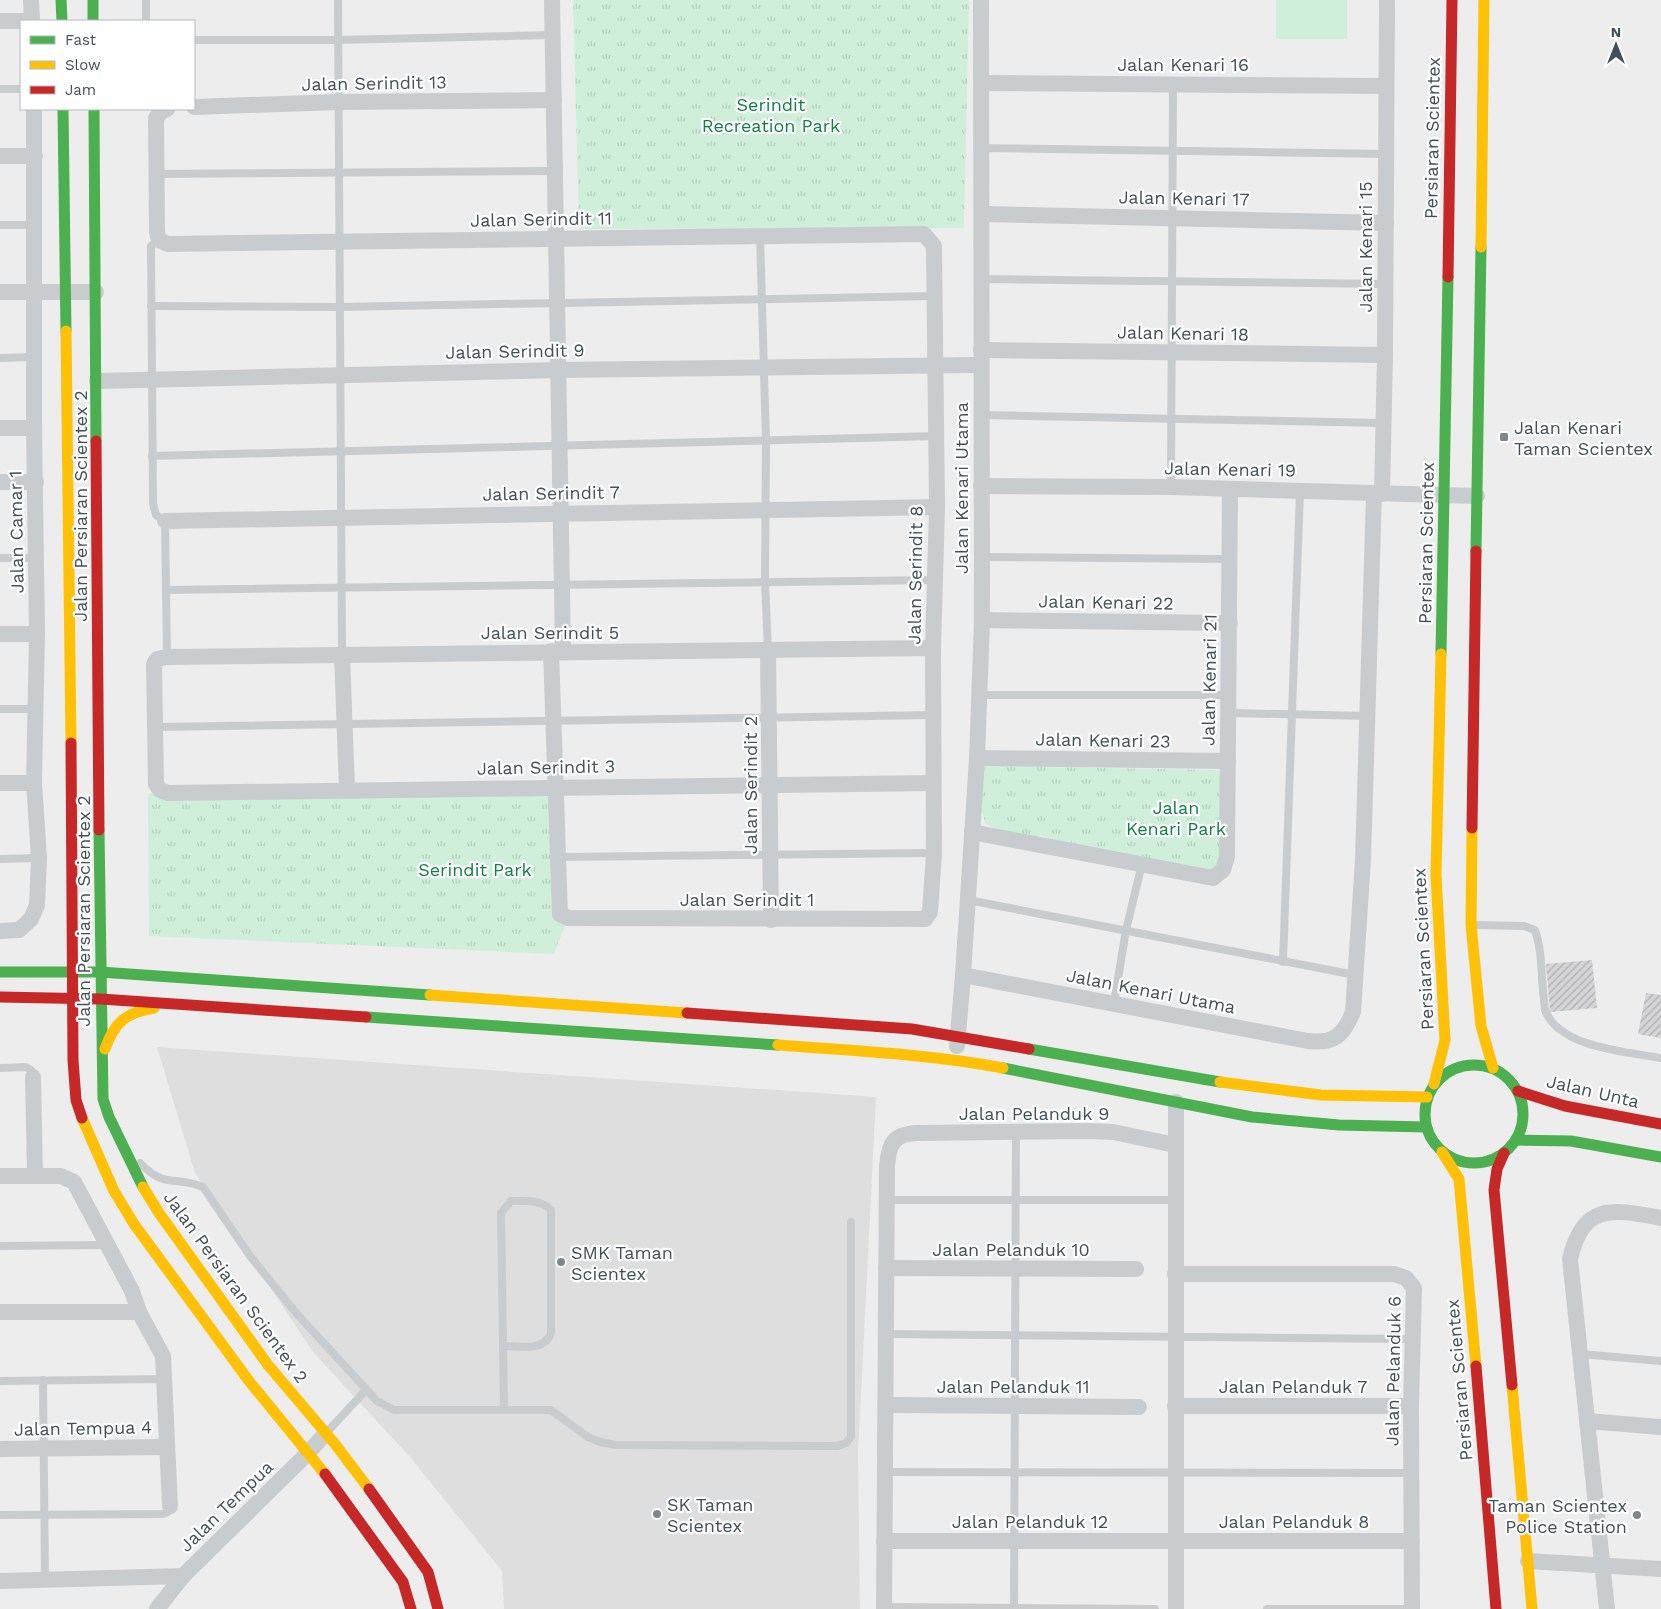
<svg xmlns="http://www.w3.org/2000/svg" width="1661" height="1609" viewBox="0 0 1661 1609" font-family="'Work Sans',sans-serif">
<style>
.education{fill:#dfdedf}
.grass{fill:url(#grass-tufts)}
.garden{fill:#cfefda}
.building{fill:url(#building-hatch)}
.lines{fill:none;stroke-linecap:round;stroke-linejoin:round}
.lane{stroke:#c9ccce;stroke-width:8}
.street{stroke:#c9ccce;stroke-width:16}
.fast{stroke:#4caf50;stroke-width:11}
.slow{stroke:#ffc107;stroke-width:11}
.jam{stroke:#c62828;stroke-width:11}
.poi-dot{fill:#7f878d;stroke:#fff;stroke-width:2}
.labels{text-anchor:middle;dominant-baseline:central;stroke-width:4.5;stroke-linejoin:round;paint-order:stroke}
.street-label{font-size:18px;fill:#43505a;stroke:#fff}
.park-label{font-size:18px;fill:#107f44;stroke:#fff}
.poi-label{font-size:18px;fill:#43505a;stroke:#fff;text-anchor:start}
</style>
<defs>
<pattern id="grass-tufts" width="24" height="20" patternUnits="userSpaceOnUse" patternTransform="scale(1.25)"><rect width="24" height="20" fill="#cfefda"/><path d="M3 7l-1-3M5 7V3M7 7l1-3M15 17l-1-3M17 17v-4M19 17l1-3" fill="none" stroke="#b3cfbd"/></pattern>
<pattern id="building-hatch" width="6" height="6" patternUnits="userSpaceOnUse" patternTransform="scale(1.25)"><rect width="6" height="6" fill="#d5d5d7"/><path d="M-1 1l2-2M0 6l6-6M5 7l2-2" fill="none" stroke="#aeafb1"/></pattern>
</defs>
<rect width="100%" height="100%" fill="#eeeded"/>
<!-- education -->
<path class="education" d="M157,1047l719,50 -18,357 2,155h-356l-2,-38 -92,-114 -97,-105 -118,-179z"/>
<!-- grass -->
<g class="grass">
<path d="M573,0h396l-5,228 -385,1z"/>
<path d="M985,766l229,4 14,4 -5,96 -38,-1 -136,-29 -8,-5c-23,7 -34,0 -55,-11l-8,-23z"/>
<path d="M557,787l11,131 -14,36 -405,-18 -1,-142 12,-4z"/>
</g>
<!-- garden -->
<rect class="garden" x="1276" y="0" width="71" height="39"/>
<!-- building -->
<g class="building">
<path d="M1592,960l5,48 -47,4 -4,-48z"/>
<path d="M1646,993l15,2v43l-23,-4z"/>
</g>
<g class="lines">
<!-- lane -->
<g class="lane">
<path d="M146,0v21"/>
<path d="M338,0l4,654"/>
<path d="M194,40h144l215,-5"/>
<path d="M0,89h21"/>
<path d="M981,148l404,6"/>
<path d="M156,174l399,-3"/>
<path d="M0,225h35"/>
<path d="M760,236l6,204 -1,142 3,69"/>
<path d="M159,240l-8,6 2,258 3,11 9,6 2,136"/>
<path d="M981,279l404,5"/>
<path d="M151,306l189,1 593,-11"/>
<path d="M0,358l34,-1"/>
<path d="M981,415l403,8"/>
<path d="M152,456l785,-20"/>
<path d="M1171,487l2,-403"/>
<path d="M982,557l248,2"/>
<path d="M0,558h36"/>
<path d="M166,590l768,-10"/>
<path d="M979,695h251"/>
<path d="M0,709h35"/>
<path d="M1230,713l138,3"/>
<path d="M155,727l778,-12"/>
<path d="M558,857l376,-4"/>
<path d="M0,859l39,-1"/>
<path d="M968,900l387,75"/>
<path d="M1473,925l51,1 11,4c7,20 6,40 8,61 1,6 1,13 2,19 14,38 83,42 116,48"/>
<path d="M1283,962l17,-471"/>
<path d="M1114,1003l12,-73 16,-66"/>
<path d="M0,1068l26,-1 6,4 1,6"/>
<path d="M140,1163c26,27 36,12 63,24l47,69 47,58 80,87 17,9h157l37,27 12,5 16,3 222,1 8,-3 5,-6v-215"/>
<path d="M887,1200h288"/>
<path d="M0,1246l107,-1"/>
<path d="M886,1334l527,5"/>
<path d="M504,1346c18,0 40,6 47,-13v-123c-11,-11 -24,-9 -40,-9l-10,12 3,196"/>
<path d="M1581,1354l80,7"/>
<path d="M43,1380l2,199"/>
<path d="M0,1381l165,-2"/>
<path d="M327,1432l39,-42"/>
<path d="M885,1472l527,1"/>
<path d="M0,1515l162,-1 6,-2 2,-6"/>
<path d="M884,1607l271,2"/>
<path d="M1014,1609l2,-477"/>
<path d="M1267,1609h145"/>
</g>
<!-- street -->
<g class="street">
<path d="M31,0l1,21"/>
<path d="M552,0l11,651"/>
<path d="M0,21h32"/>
<path d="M981,83l404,3"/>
<path d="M194,107l145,-5 215,-2"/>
<path d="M167,109l-5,2 -6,7 1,114 2,8 9,4 756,-10 10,12 3,261 -4,141 1,205 -4,59 -5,7 -357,-1 -8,-4 -9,-263"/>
<path d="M0,156h35"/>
<path d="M982,214l404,9"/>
<path d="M0,292h96"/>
<path d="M981,350l404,5"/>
<path d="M97,381l462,-11 421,-5"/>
<path d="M0,428h34"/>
<path d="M0,482h36"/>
<path d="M981,486l190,1 306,9"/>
<path d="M1382,494l3,-139 2,-355"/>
<path d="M165,521l772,-14"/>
<path d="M982,620l248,3"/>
<path d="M0,634h37"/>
<path d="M768,651l3,269"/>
<path d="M342,654l5,135"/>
<path d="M977,758l251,3"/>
<path d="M0,783h34"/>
<path d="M933,783l-765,10 -8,-3 -4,-6 -2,-120 3,-5 10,-2 766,-9"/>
<path d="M972,832l241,46 10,-8 4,-13 3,-368"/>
<path d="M0,931l19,-1 12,-11 6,-14 2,-47 -5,-75 3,-149 -3,-206v-319"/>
<path d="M963,975l345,66c26,3 35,-5 45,-29l10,-152 11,-367"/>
<path d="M957,1046l6,-71 14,-217 5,-138 -1,-620"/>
<path d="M33,1077l2,99"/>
<path d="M1176,1102v507"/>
<path d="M0,1176h61l13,6 58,109 7,21 24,44 7,150"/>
<path d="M886,1268l250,1"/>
<path d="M1175,1274h219l12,4 8,10 -3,118 1,203"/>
<path d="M0,1312h139"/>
<path d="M886,1405l253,2"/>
<path d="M1175,1406h236"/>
<path d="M1587,1421l74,6"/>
<path d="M0,1449l167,-2"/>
<path d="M884,1541h528"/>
<path d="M1528,1561l133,8"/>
<path d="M0,1581l183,-5"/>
<path d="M157,1609l26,-33 126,-124 16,-18"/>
<path d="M884,1609l3,-443c2,-24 7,-32 31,-33l170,-2 25,1 62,13"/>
<path d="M1607,1609l-37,-350c13,-57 43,-50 91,-41"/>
</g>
<!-- fast -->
<g class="fast">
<path d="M61,0l1,21"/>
<path d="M93,0v21"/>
<path d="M63,109l3,222"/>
<path d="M94,109l2,332"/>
<path d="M1476,551l5,-304"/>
<path d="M1441,654l7,-377"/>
<path d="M99,830l4,269 6,18 34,70"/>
<path d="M0,972h100l330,23"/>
<path d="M366,1017l412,28"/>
<path d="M1029,1049l191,33"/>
<circle cx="1474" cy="1114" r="49"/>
<path d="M1003,1068l249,49 87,8 87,2"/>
<path d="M1516,1140l55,1 90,16"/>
</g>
<!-- slow -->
<g class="slow">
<path d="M1481,247l3,-247"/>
<path d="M66,331l5,412"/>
<path d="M1472,828l-1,97 10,101 12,42"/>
<path d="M430,995l257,18"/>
<path d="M778,1045c75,6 151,9 225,23"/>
<path d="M105,1049c9,-26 21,-37 49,-41"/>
<path d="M1220,1082l101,13 106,2"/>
<path d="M1434,1084l11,-44 -9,-165 5,-221"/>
<path d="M82,1118l32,73 20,33 115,157 76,93"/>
<path d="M1442,1152l17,27 17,187"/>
<path d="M143,1187l16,26 109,152 67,79 34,45"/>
<path d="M1512,1385l20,224"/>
</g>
<!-- jam -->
<g class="jam">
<path d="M1448,277l4,-277"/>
<path d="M96,441l3,389"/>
<path d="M71,743l2,317 3,40 6,18"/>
<path d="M1472,828l4,-277"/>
<path d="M0,997l101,2 265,18"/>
<path d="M687,1013l225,16 117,20"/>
<path d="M1518,1091l47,15 96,18"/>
<path d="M1504,1153l-7,16 -3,21 18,195"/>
<path d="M1476,1366l20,243"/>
<path d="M325,1474l78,108 8,27"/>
<path d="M369,1489l59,83 10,37"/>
</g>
</g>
<!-- markers -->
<g class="poi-dot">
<rect x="1499" y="432" width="10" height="10" rx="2.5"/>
<circle cx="561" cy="1262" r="5"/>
<circle cx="657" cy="1514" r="5"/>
<circle cx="1637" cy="1515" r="5"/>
</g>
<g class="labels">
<!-- street labels -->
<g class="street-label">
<text x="1183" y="64">Jalan Kenari 16</text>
<text transform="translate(374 83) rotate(-1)">Jalan Serindit 13</text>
<text transform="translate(1432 138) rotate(-89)">Persiaran Scientex</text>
<text transform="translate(1184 198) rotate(1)">Jalan Kenari 17</text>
<text transform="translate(541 219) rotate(-1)">Jalan Serindit 11</text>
<text transform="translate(1365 247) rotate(-90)">Jalan Kenari 15</text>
<text transform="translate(1183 333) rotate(1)">Jalan Kenari 18</text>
<text transform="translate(515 351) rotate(-1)">Jalan Serindit 9</text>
<text transform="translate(1230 469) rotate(1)">Jalan Kenari 19</text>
<text transform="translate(961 488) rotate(-90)">Jalan Kenari Utama</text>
<text transform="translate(551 493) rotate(-1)">Jalan Serindit 7</text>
<text transform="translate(80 506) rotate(-90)">Jalan Persiaran Scientex 2</text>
<text transform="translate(16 532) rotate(-91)">Jalan Camar 1</text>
<text transform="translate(1426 543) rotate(-89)">Persiaran Scientex</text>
<text transform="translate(915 575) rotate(-89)">Jalan Serindit 8</text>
<text transform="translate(1106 602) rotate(1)">Jalan Kenari 22</text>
<text x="550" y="632">Jalan Serindit 5</text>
<text transform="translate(1209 680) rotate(-89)">Jalan Kenari 21</text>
<text transform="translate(1103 740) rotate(1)">Jalan Kenari 23</text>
<text transform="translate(546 767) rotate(-1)">Jalan Serindit 3</text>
<text transform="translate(750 785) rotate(-90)">Jalan Serindit 2</text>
<text x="747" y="899">Jalan Serindit 1</text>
<text transform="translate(83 911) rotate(-90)">Jalan Persiaran Scientex 2</text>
<text transform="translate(1423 949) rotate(-93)">Persiaran Scientex</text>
<text transform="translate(1151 991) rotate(11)">Jalan Kenari Utama</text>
<text transform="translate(1593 1091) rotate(13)">Jalan Unta</text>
<text x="1034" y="1113">Jalan Pelanduk 9</text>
<text x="1011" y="1249">Jalan Pelanduk 10</text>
<text transform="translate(236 1287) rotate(54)">Jalan Persiaran Scientex 2</text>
<text transform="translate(1393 1371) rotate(-89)">Jalan Pelanduk 6</text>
<text transform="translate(1459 1380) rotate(-95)">Persiaran Scientex</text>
<text x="1013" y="1386">Jalan Pelanduk 11</text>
<text x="1293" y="1386">Jalan Pelanduk 7</text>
<text transform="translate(83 1428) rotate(-1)">Jalan Tempua 4</text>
<text transform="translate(226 1506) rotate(-44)">Jalan Tempua</text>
<text x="1030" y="1521">Jalan Pelanduk 12</text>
<text x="1294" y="1521">Jalan Pelanduk 8</text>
</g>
<!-- park labels -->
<g class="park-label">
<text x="771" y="104">Serindit<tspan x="771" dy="21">Recreation Park</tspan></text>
<text x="1176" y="807">Jalan<tspan x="1176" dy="21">Kenari Park</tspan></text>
<text x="475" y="869">Serindit Park</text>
</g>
<!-- poi labels -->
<g class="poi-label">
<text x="1514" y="427">Jalan Kenari<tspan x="1514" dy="21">Taman Scientex</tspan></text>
<text x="571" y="1252">SMK Taman<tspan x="571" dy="21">Scientex</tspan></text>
<text x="667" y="1504">SK Taman<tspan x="667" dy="21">Scientex</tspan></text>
<text x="1627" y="1505" text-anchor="end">Taman Scientex<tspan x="1627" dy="21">Police Station</tspan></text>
</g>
</g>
<!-- legend -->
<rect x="20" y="20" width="175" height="90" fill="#ffffff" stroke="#b4b9bd"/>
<rect x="30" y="36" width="25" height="8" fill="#4caf50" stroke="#b4b9bd"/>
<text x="65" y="45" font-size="15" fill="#43505a">Fast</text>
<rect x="30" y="61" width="25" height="8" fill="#ffc107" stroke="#b4b9bd"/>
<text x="65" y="70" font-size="15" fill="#43505a">Slow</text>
<rect x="30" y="86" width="25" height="8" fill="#c62828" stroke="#b4b9bd"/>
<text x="65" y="95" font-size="15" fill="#43505a">Jam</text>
<!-- north arrow -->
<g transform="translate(1616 45)" stroke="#ffffff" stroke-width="4" paint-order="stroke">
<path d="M0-4L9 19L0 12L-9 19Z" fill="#43505a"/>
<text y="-8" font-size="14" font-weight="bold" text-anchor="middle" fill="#43505a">N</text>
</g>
</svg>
